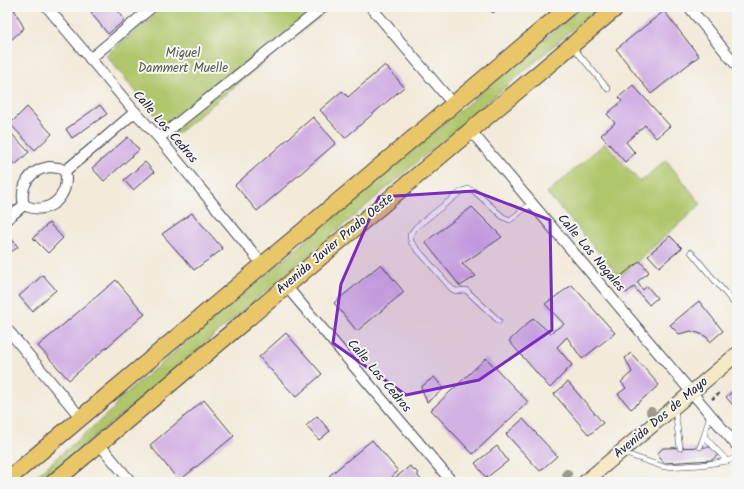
<svg xmlns="http://www.w3.org/2000/svg" width="744" height="489" viewBox="0 0 744 489" font-family="Kalam,sans-serif">
<style>
.green{fill:#b0c66b;stroke:#697453}
.building{fill:#d2b0e4}
.lines{fill:none;stroke-linecap:round;stroke-linejoin:round}
.lane-casing{stroke:#414053;stroke-width:6}
.street-casing{stroke:#414053;stroke-width:12}
.secondary-casing{stroke:#414053;stroke-width:16}
.primary-casing{stroke:#414053;stroke-width:18}
.path{stroke:#414053;stroke-width:2.5;stroke-dasharray:3 3;stroke-linecap:butt}
.lane{stroke:#fff;stroke-width:5}
.street{stroke:#fff;stroke-width:10}
.secondary{stroke:#f6e9c3;stroke-width:14}
.primary{stroke:#e9c769;stroke-width:16}
.tree{fill:#9c9b8b}
.marked{fill:#7b2cbf;fill-opacity:0.2;stroke:#7b2cbf;stroke-width:3;stroke-linejoin:round}
.labels{text-anchor:middle;dominant-baseline:central;stroke-width:4;stroke-linejoin:round;paint-order:stroke}
.park-label{font-size:13px;fill:#545b4c;stroke:#f6f6f2}
.street-label{font-size:13px;fill:#22223b;stroke:#f6f6f2}
</style>
<rect width="100%" height="100%" fill="#f6f6f2"/>
<filter id="ink" filterUnits="userSpaceOnUse"><feTurbulence type="fractalNoise" baseFrequency=".025" numOctaves="2"/><feDisplacementMap in="SourceGraphic" scale="8" xChannelSelector="R" yChannelSelector="G"/><feConvolveMatrix kernelMatrix="1 2 1 2 8 2 1 2 1" color-interpolation-filters="sRGB"/></filter>
<filter id="wash" filterUnits="userSpaceOnUse"><feTurbulence type="fractalNoise" baseFrequency=".012" numOctaves="4" result="noise"/><feDisplacementMap in="SourceGraphic" scale="16" xChannelSelector="R" yChannelSelector="G"/><feGaussianBlur stdDeviation="0.9" result="paint"/><feColorMatrix in="noise" values="0 0 0 0 0 0 0 0 0 0 0 0 0 0 0 0 0 1.4 0 .05"/><feComposite in="paint" operator="in"/></filter>
<g filter="url(#wash)">
<rect width="100%" height="100%" fill="#f3ead9"/>
<!-- green -->
<g class="green">
<path d="M164,7h167l-158,130 -67,-82z"/>
<path d="M582,7h17l-472,403 -89,72h-3l-2,-3 80,-70 6,-10z"/>
<path d="M605,143l35,39 26,-22 35,44 -81,73 -73,-84z"/>
</g>
<g id="blocks">
<!-- building -->
<g class="building">
<path d="M98,7h17l10,13 -17,14 -17,-21z"/>
<path d="M487,7h13l-7,6z"/>
<path d="M14,9l10,19 -13,12 -4,-4v-20z"/>
<path d="M664,11l35,45 -48,38 -35,-45z"/>
<path d="M385,65l19,22 -59,51 -25,-28 22,-19 6,6z"/>
<path d="M633,85l37,41 -14,12 -11,-13 -19,17 9,11 -10,9 -24,-27 14,-12 -8,-9 15,-13 -3,-4z"/>
<path d="M100,105l7,9 -35,24 -6,-9z"/>
<path d="M27,107l25,27 -17,16 -25,-26z"/>
<path d="M313,117l23,26 -79,68 -22,-26z"/>
<path d="M7,129l22,23 -14,13 -8,-9z"/>
<path d="M128,137l11,13 -35,31 -12,-13z"/>
<path d="M145,162l9,10 -21,18 -9,-10z"/>
<path d="M472,207l30,30 -40,27 14,12 -16,10 -35,-44z"/>
<path d="M192,213l31,36 -29,21 -32,-36z"/>
<path d="M49,223l14,15 -15,15 -15,-15z"/>
<path d="M7,233l11,14 -11,8z"/>
<path d="M670,236l12,12 -23,19 -11,-12z"/>
<path d="M640,261l9,11 -12,10 6,8 4,-4 10,12 -8,7 -15,-18 -8,6 -10,-13z"/>
<path d="M381,264l23,28 -47,39 -23,-28z"/>
<path d="M43,275l13,15 -24,21 -13,-15z"/>
<path d="M116,280l29,34 -76,66 -31,-34z"/>
<path d="M572,285l43,48 -33,26 -15,-22 -10,10 15,18 -22,23 -41,-47 24,-23 17,15 14,-9 -19,-20z"/>
<path d="M699,301l24,30 -13,11 -2,-4 -5,-3 -5,-2 -7,-2 -12,3 -9,-9z"/>
<path d="M286,333l36,41 -26,23 -37,-40z"/>
<path d="M631,353l28,32 -28,24 -13,-15 8,-6 -5,-6 11,-10 -7,-14z"/>
<path d="M486,358l42,44 -55,52 -42,-44z"/>
<path d="M434,377l10,12 -17,13 -6,-15z"/>
<path d="M568,382l35,41 -14,12 -35,-41z"/>
<path d="M737,387v23l-11,-13z"/>
<path d="M204,400l30,36 -55,45 -29,-36z"/>
<path d="M317,416l13,15 -11,9 -13,-14z"/>
<path d="M523,419l34,37 -17,15 -34,-37z"/>
<path d="M372,440l26,31 -11,11h-52l-6,-6z"/>
<path d="M497,446l11,15 -22,17 -11,-15z"/>
<path d="M712,447l7,7 -7,6 -48,3 -7,-9 6,-6z"/>
<path d="M410,466l4,5 1,-1 3,3v3l4,5 -2,1h-30z"/>
</g>
</g>
</g>
<g filter="url(#ink)">
<use href="#blocks" fill-opacity="0" stroke="#414053" stroke-width="1"/>
<g class="lines">
<defs>
<g id="lane">
<path d="M572,46l36,43"/>
<path d="M691,252l46,55"/>
<path d="M499,321l-33,-31 -10,1 -4,-2 -41,-47 -1,-7 6,-8 46,-36 6,-2 6,2 29,26 7,3 22,-17"/>
<path d="M675,410l5,38"/>
<path d="M704,436l23,25"/>
<path d="M700,447l4,-11 6,-21"/>
<path d="M623,453l41,14 37,-2 26,-4 10,-3"/>
</g>
<g id="street">
<path d="M47,7l88,105 24,26 104,127"/>
<path d="M371,7l82,97"/>
<path d="M689,7l48,59"/>
<path d="M90,59l62,-52"/>
<path d="M470,130l267,316"/>
<path d="M159,138l164,-131"/>
<path d="M49,167l10,1 6,3c6,25 -17,46 -41,34 -4,-14 2,-29 15,-35 3,-2 7,-2 10,-3z"/>
<path d="M65,171l34,-28 36,-31"/>
<path d="M7,219l17,-14"/>
<path d="M286,286l166,196"/>
<path d="M7,329l74,89"/>
<path d="M99,444l32,38"/>
</g>
<path id="secondary" d="M585,482l152,-128"/>
<g id="primary">
<path d="M7,480l562,-473"/>
<path d="M54,482l563,-475"/>
</g>
</defs>
<!-- lane casing -->
<use href="#lane" class="lane-casing"/>
<!-- street casing -->
<use href="#street" class="street-casing"/>
<!-- secondary casing -->
<use href="#secondary" class="secondary-casing"/>
<!-- primary casing -->
<use href="#primary" class="primary-casing"/>
<!-- path -->
<path class="path" d="M712,399l9,-7"/>
<!-- lane -->
<use href="#lane" class="lane"/>
<!-- street -->
<use href="#street" class="street"/>
<!-- secondary -->
<use href="#secondary" class="secondary"/>
<!-- primary -->
<use href="#primary" class="primary"/>
</g>
<!-- trees -->
<g class="tree">
<circle cx="651" cy="412" r="5"/>
<circle cx="567" cy="474" r="5"/>
</g>
</g>
<!-- marked area -->
<path class="marked" d="M474,191l76,29 2,110 -73,50 -73,15 -73,-52 8,-59 38,-87z"/>
<g class="labels">
<!-- park labels -->
<g class="park-label">
<text x="183" y="53">Miguel<tspan x="183" dy="15">Dammert Muelle</tspan></text>
</g>
<!-- street labels -->
<g class="street-label">
<text transform="translate(165 127) rotate(49)">Calle Los Cedros</text>
<text transform="translate(335 244) rotate(-40)">Avenida Javier Prado Oeste</text>
<text transform="translate(591 253) rotate(50)">Calle Los Nogales</text>
<text transform="translate(379 376) rotate(50)">Calle Los Cedros</text>
<text transform="translate(661 418) rotate(-40)">Avenida Dos de Mayo</text>
</g>
</g>
<!-- margin -->
<rect width="744" height="489" fill="none" stroke="#f6f6f2" stroke-width="24"/>
</svg>
